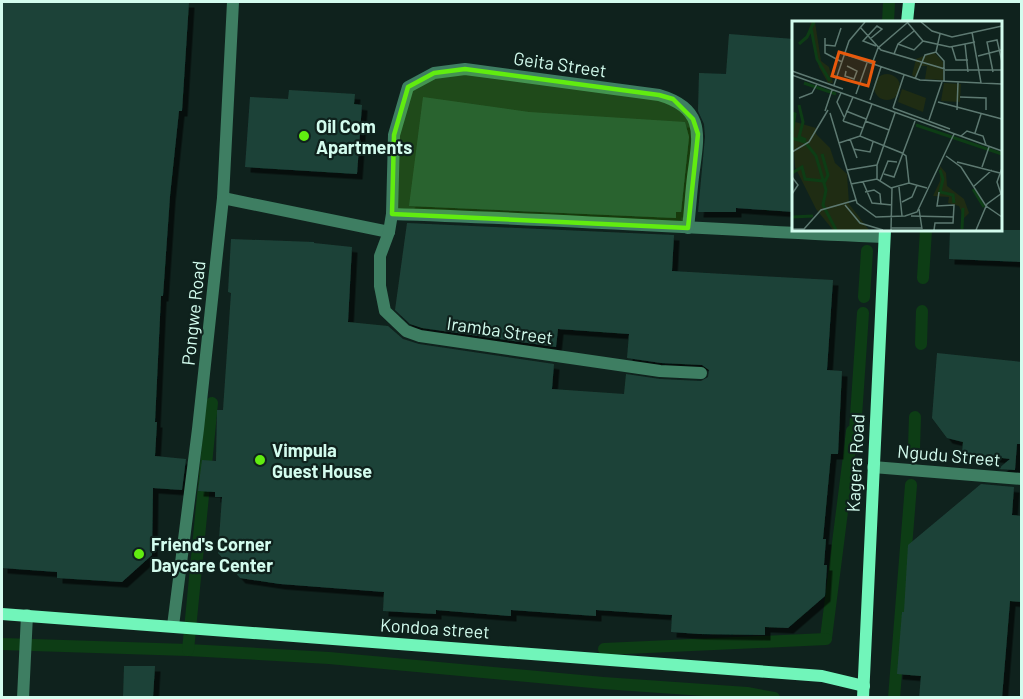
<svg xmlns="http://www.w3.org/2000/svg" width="1023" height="699" viewBox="0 0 1023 699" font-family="Barlow,sans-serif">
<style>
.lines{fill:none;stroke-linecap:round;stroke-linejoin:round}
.stream{stroke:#0d3d15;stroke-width:12}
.building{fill:#1d4238;filter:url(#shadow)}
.street{stroke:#3e7e62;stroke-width:12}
.secondary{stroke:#71f5ba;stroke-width:12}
.marked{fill:#61ec10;fill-opacity:0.2;stroke:#61ec10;stroke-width:4.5;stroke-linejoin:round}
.poi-dot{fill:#61ec10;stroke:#0f221d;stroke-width:2}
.labels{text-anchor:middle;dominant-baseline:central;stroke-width:4.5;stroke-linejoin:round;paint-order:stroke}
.street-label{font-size:18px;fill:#d3fcee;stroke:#0f221d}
.poi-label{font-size:18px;font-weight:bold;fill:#d3fcee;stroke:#0f221d;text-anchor:start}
.inset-river{fill:none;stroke:#0d3d15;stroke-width:3}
.inset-road{fill:none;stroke:#5d7971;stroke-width:1.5}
.view{fill:#e8590c;fill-opacity:0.15;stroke:#e8590c;stroke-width:3}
.inset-edge{fill:none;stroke:#d3fcee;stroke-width:3}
</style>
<defs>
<filter id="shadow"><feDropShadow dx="5.5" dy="5.5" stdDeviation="0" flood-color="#0009"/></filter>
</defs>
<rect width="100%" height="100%" fill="#0f221d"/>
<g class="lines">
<!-- stream -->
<g class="stream">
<path d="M888,22l1,-20"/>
<path d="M923,278l3,-48"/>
<path d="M864,297l3,-46"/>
<path d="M921,344l1,-33"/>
<path d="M914,448l1,-31"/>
<path d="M826,638l23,-182 3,-25h3l8,-118"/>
<path d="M2,644l186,6 141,8 274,25 144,10 27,5"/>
<path d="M604,649l222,-10"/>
<path d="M188,650l24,-247"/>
<path d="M894,698l17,-213"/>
</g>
</g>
<!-- building -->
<g class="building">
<path d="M2,2h187l-7,109h-3l-9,85 -7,100h-2l-6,126h2l-2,34 31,3 -4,31 -29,-2 -1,67 -30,27 -65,-4v-6l-55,-4z"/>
<path d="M729,34l65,5v173l-58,-4v4h-38l7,-75 -1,-13 -6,-13 1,-38 27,1z"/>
<path d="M289,90l66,4 -1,10 8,1 -5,69 -112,-7 5,-70 38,2z"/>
<path d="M423,97l106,15 156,10 4,15 -8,75h-5v6l-267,-12z"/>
<path d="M407,223l267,12 -2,36 161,9 -6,90 15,1 -4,83h-7l-8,85h3l-2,26h3l-2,31 -37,32 -23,-1v8l-66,-1 -28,-2 1,-17 -76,-5v6l-85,-6v6l-75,-6v4l-53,-3 1,-19 -104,-8 -40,-6 -22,-25 4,-56h-7v-5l-17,-1 4,-31 14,1 1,-51h6l8,-117 -3,-1 3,-53 83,3v1l38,4 -4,75 40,4 15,13 16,5 135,20 -2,25 72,5 2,-20 34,5 41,2 7,-4 1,-7 -7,-5 -41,-2 -34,-5 2,-24 -71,-5 -2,18 -134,-19 -12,-4 -15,-14z"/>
<path d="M950,230h72v32l-73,-3z"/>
<path d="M937,353l85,9v82h-5l-2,26 -17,-1 12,-10 -48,-6 1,-11 -16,-4 -15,-20z"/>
<path d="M981,484l33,3 -2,28 10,1v86l-12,-1 -8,97h-83l2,-22 -24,-2 5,-62h2l4,-67z"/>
<path d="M124,666h31l-2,32h-30z"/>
</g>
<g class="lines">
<!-- street -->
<g class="street">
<path d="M223,198l166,34"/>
<path d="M392,214c164,5 328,16 492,23"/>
<path d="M688,228c2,-17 3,-34 5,-51 5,-40 14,-68 -34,-82l-194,-26 -31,4 -26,14 -14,48 -2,79 -3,18 -9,24v30l5,25 21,20 14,5 240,35 41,2"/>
<path d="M873,467l149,12"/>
<path d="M173,626l25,-197 25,-231 10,-196"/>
<path d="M23,698l4,-83"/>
</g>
<!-- secondary -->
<g class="secondary">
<path d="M907,22l2,-20"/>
<path d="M2,614l820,62 42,10"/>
<path d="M863,698l22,-468"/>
</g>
</g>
<!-- marked area -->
<path class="marked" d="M465,69l194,26 14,4 20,20 5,15 -10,94 -296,-14 2,-79 14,-48 26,-14z"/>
<!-- markers -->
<g class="poi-dot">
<circle cx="304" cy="136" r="6"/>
<circle cx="260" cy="460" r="6"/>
<circle cx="139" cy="554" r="6"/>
</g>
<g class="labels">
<!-- street labels -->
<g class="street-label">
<text transform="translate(560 64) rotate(8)">Geita Street</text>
<text transform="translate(193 313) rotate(-84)">Pongwe Road</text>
<text transform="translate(500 330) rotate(8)">Iramba Street</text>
<text transform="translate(949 455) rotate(5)">Ngudu Street</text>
<text transform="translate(855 463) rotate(-87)">Kagera Road</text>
<text transform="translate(435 628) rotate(4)">Kondoa street</text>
</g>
<!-- poi labels -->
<g class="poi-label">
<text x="316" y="126">Oil Com<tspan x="316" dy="21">Apartments</tspan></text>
<text x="272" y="450">Vimpula<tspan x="272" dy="21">Guest House</tspan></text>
<text x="151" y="544">Friend's Corner<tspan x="151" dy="21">Daycare Center</tspan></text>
</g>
</g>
<!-- overview -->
<g transform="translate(792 21)">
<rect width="210" height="210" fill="#0f221d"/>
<path d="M19,1h4l6,39 8,6 4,16h-5l-9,-16 -8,-34 -5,8zM142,31l9,10v18l-18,-1 2,-13h-6l-5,12 -4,-3 4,-16zM82 66a13 13 0 1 1 26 0a13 13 0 1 1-26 0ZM152,62l17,1 -1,18 -19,-1zM110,68l24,9 -3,14 -25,-10zM0,100l24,7v6l14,14 5,15 12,11 2,30 20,26h-36l-17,-21 -21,-42zM148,145l6,7 1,13 17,13 5,14 -5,5 -5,-12 -11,-3 1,-6 -16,-1 7,-15z" fill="#1f2c13"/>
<path class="inset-river" d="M19,7l6,31 13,22M7,23l8,-7 7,-15M12,62l32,11M7,84l4,17 -4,15 7,3M0,92l3,1 -3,20M124,104l86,29M0,117l13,4 11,14 10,34 -3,15 13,25M30,133l6,21 -4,8M148,149l3,9 -3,13 13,3 1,8M0,152l10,-6 3,12 18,2M181,168l11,18M0,196l21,-1M170,208l1,-21"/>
<path class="inset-road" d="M115,1l16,19 27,6 25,-5M129,1l11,9 20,6 50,-11M68,6l21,23 64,19M180,11l9,51M33,17v15l17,9M78,18l12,-10 -5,-3 -14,15 13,5M106,23l16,6 9,-9M173,23l3,28M33,24l10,1 6,-18M160,26l4,13h12M144,31l4,-18M52,33l76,26 82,4M102,33l4,-10 16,-13M186,35l23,-6M80,43l6,-16 29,-25M153,49h57M0,50l51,18M54,50l-1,5 9,3 3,-8 -10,-5M201,51l-6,-30 10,-2 5,22M0,54l210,76M123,58l10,-24 11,-3 8,9v21M42,64l15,-44 16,-19M49,72l-4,9 7,15M64,73l11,-31M168,76l26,1v12M7,77l13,-5 5,-9M78,79l11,-33M146,81l64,17M101,87l11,-33M101,87l57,21M165,89l1,-28M33,90l7,-21M54,90l20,8M38,92l27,90 19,14 29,-1 12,-4 37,-78M137,99l13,-38M51,100l10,-24M51,100l20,7M73,100l24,9M183,112l6,-19M68,115l12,-32M169,115l6,-5 16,5 3,9M58,118l7,19M47,122l21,-7 42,17 4,3 3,27M61,128l17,3 3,-10M0,131l17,-10 19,-32M154,135l15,11 25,39 16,11M165,141l43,11M190,146l7,-20M55,149l30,-5M92,153l10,3 21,-56M0,156l6,8 -6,9M85,158v-14l18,-52M88,160l8,-20 9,1M71,161l9,21 20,2M59,163l26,-5 14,9 18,-5 18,5M107,166l3,29M181,166l19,-17M73,171l9,-2 6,4 1,11M209,173l-4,-12 5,-14M110,181l10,-5 5,-12M53,184l15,18 23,7M127,188l3,20M119,195l43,1M99,207h31M0,208h12l17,-19 35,-10M99,209l1,-42M142,209l1,-7h18l1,-18 -17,1 2,-14M184,209l11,-26 15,-11"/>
<path class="view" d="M47,31l35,10 -6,24 -36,-10z"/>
<rect width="210" height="210" class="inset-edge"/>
</g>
<!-- border -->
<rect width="1023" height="699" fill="none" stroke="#d3fcee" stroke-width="6"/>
</svg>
